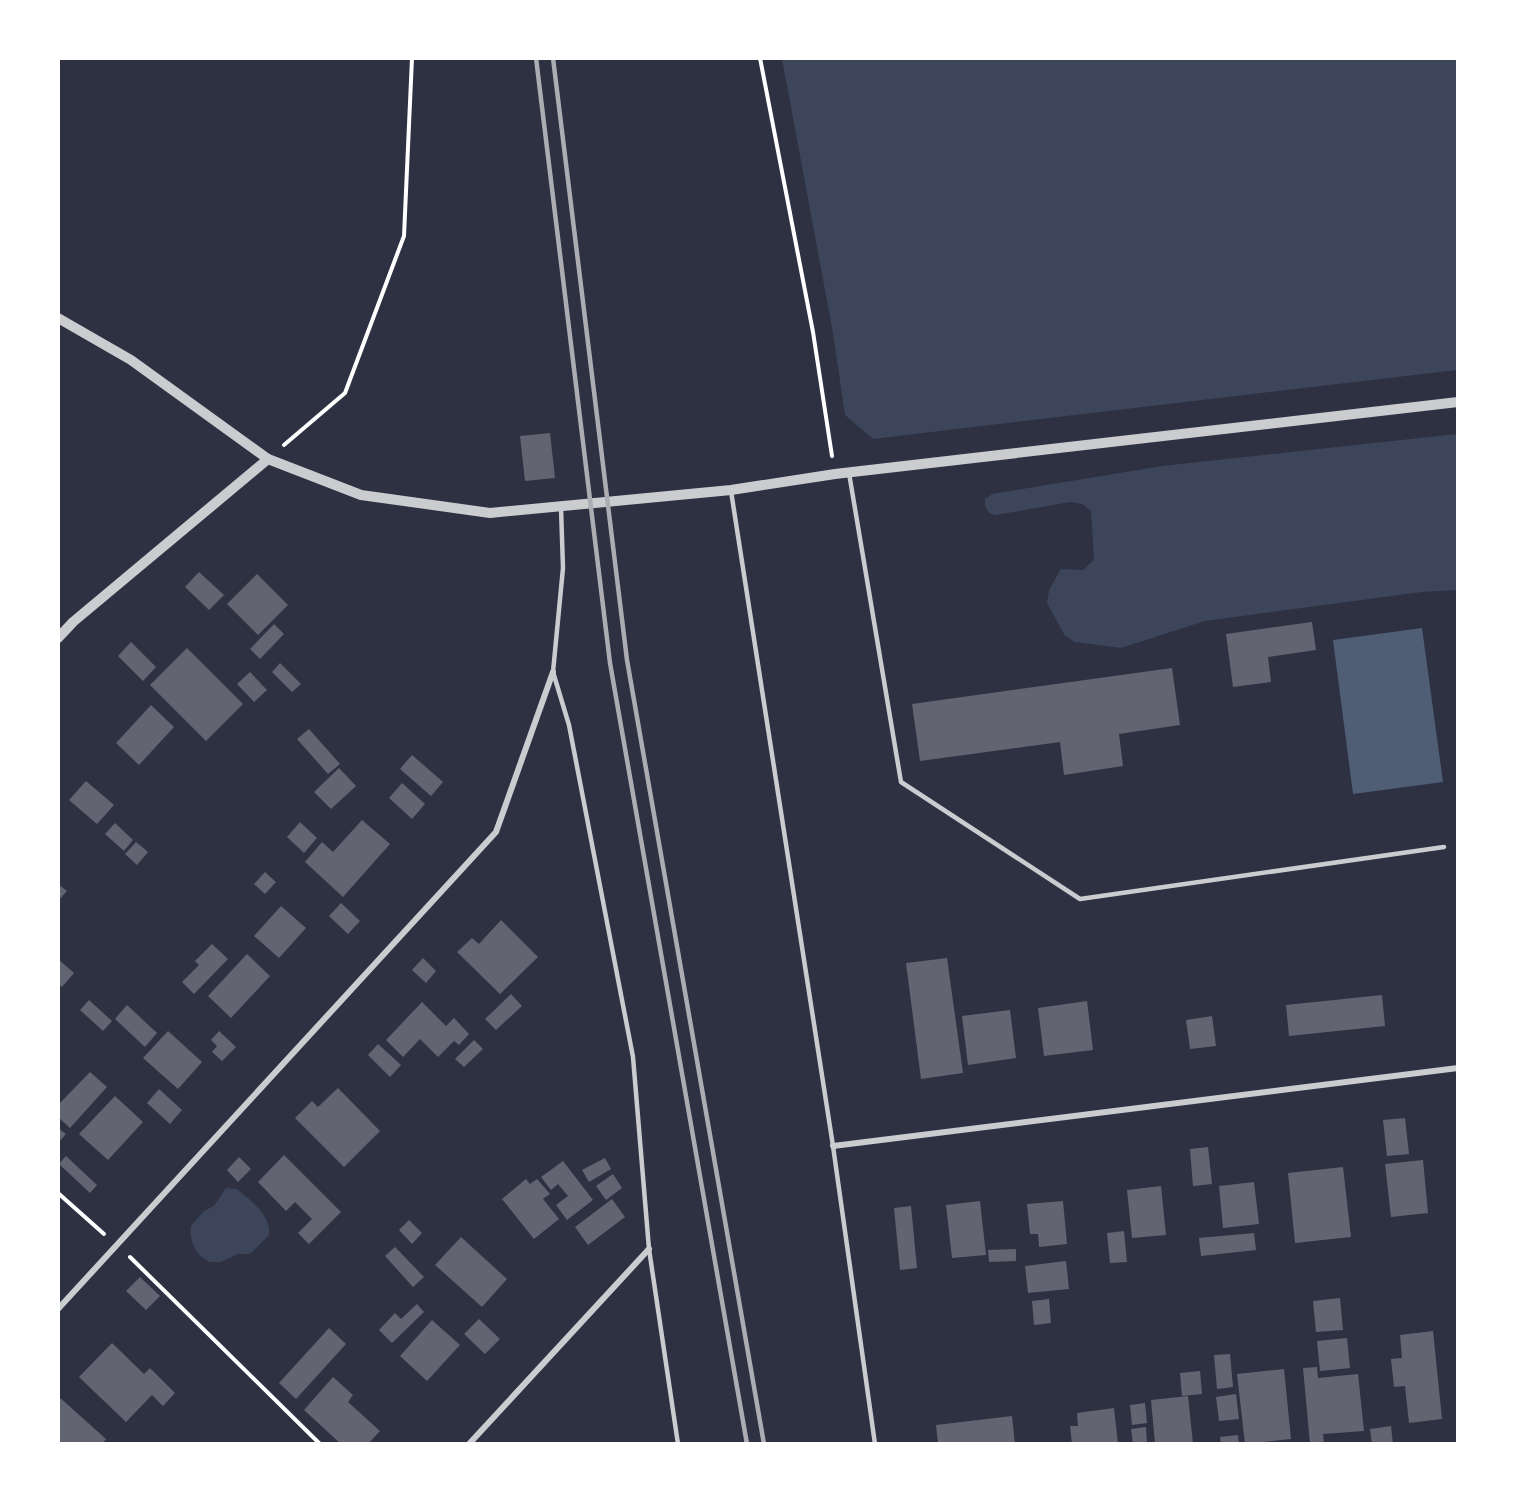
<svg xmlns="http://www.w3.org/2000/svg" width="1516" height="1502" viewBox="0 0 1516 1502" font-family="'Noto Sans',sans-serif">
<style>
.green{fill:#3c4559}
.water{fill:#4f5d75}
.building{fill:#626471}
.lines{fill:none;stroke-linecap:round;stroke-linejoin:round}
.path{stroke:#fff;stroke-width:4}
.service{stroke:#caccd0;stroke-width:4.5}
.minor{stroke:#caccd0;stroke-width:6}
.tertiary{stroke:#caccd0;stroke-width:10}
.rail{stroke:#abadb3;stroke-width:4.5}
</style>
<rect width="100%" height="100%" fill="#2d3142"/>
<!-- green -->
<g class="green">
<path d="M782,59h675v311l-584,69 -28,-24 -12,-82z"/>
<path d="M1457,434v156l-35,2 -217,29 -84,27 -46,-6 -10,-6 -18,-33 2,-13 12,-21 22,1 11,-10 -3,-49 -9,-7 -12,-2 -74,13 -7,-2 -4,-7v-7l7,-5 170,-28z"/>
<path d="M226,1188l11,1c13,11 35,27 32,46l-19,19h-12l-17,8h-11c-15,-7 -21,-21 -19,-36l13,-15 10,-5z"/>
</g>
<!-- water -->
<path class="water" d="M1422,628l21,154 -90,12 -20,-154z"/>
<!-- building -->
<g class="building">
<path d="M550,433l5,45 -30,3 -5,-45z"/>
<path d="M199,572l25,23 -15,15 -24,-23z"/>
<path d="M257,574l31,31 -30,30 -31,-31z"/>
<path d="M1312,622l4,28 -48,7 3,25 -38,5 -7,-53z"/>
<path d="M274,624l10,10 -24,25 -10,-10z"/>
<path d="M131,642l25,25 -13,14 -25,-25z"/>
<path d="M187,648l56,56 -37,37 -56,-56z"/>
<path d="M280,663l21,21 -9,8 -20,-20z"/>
<path d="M1172,668l8,57 -61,9 4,32 -59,9 -4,-33 -140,19 -8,-57z"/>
<path d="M250,672l17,18 -13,12 -17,-18z"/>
<path d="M151,705l23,22 -35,38 -23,-22z"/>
<path d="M309,729l31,35 -12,10 -31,-35z"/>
<path d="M412,755l31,27 -12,14 -31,-27z"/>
<path d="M339,768l17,18 -25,23 -17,-17z"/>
<path d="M86,781l28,24 -17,19 -28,-24z"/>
<path d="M402,783l23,21 -13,15 -23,-21z"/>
<path d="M362,820l28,24 -47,53 -38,-35 17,-20 11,10z"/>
<path d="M300,822l17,16 -13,15 -17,-16z"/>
<path d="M115,823l18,17 -9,11 -19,-17z"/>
<path d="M136,842l12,10 -11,13 -12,-11z"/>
<path d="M265,872l11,10 -11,12 -11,-10z"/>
<path d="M58,884l9,7 -9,10z"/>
<path d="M341,903l19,18 -12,13 -19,-18z"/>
<path d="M281,906l25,22 -27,30 -25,-22z"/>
<path d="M501,920l37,37 -38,37 -43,-42 15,-14 7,6z"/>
<path d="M212,944l16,15 -34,35 -12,-12 17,-17 -4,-4z"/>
<path d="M247,954l23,22 -39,42 -23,-22z"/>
<path d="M423,958l13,13 -10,12 -14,-13z"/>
<path d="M947,958l16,115 -42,6 -15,-116z"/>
<path d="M58,959l16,14 -12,14 -4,-3z"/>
<path d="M511,994l11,12 -26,24 -11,-11z"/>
<path d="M1382,995l3,31 -96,10 -3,-31z"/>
<path d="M89,1000l23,21 -9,10 -23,-21z"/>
<path d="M1087,1001l6,49 -49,6 -6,-48z"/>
<path d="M422,1002l24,24 8,-8 15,16 -10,11 -5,-4 -16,16 -18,-18 -17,18 -17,-17z"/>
<path d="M127,1005l30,28 -12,14 -30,-28z"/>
<path d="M1010,1010l6,48 -48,7 -6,-49z"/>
<path d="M1212,1016l4,30 -26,3 -4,-29z"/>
<path d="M168,1031l34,31 -24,27 -35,-31z"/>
<path d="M219,1031l17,16 -14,14 -10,-9 5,-6 -6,-6z"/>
<path d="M474,1040l9,9 -19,18 -9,-8z"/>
<path d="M378,1044l23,21 -11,12 -22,-22z"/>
<path d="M90,1072l17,15 -37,41 -12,-11v-12z"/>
<path d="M338,1088l42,43 -36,36 -49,-49 17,-17 6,6z"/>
<path d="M159,1089l23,21 -12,14 -23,-21z"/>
<path d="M115,1096l28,26 -35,38 -29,-26z"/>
<path d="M1405,1118l4,36 -22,2 -4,-36z"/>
<path d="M58,1128l8,6 -8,9z"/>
<path d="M1208,1147l4,37 -19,2 -3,-37z"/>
<path d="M284,1155l57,57 -32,32 -11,-11 14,-14 -17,-17 -9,9 -28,-29z"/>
<path d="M66,1156l31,29 -7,8 -31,-29z"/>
<path d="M239,1157l12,12 -13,13 -11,-12z"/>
<path d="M605,1158l6,11 -22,13 -7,-12z"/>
<path d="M1423,1160l5,53 -37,4 -6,-53z"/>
<path d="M563,1161l30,39 -26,20 -11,-15 12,-9 -10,-12 -7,6 -10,-13z"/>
<path d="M1343,1167l8,70 -56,6 -7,-70z"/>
<path d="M613,1174l9,14 -16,12 -10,-14z"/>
<path d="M526,1179l4,5 7,-5 13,15 -7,5 16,20 -25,20 -32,-40z"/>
<path d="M1254,1182l5,42 -36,4 -4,-42z"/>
<path d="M1161,1186l5,49 -34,3 -5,-48z"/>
<path d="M612,1199l13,18 -37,28 -13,-18z"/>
<path d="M980,1201l6,54 -34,3 -6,-53z"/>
<path d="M1063,1201l4,43 -28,3 -1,-13h-8l-3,-30z"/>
<path d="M911,1206l6,62 -17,2 -6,-62z"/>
<path d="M409,1220l13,13 -10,11 -13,-14z"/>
<path d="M1124,1231l3,31 -17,1 -3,-30z"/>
<path d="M1254,1233l2,17 -55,6 -2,-18z"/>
<path d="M461,1237l46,42 -25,28 -47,-42z"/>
<path d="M395,1247l29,30 -11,10 -28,-31z"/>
<path d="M1016,1249v12l-27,1 -1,-12z"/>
<path d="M1066,1261l3,28 -41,4 -3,-27z"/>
<path d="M140,1277l20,19 -14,14 -20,-19z"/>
<path d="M1340,1298l3,32 -27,2 -3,-31z"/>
<path d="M1049,1299l2,24 -17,2 -2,-24z"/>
<path d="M417,1304l7,8 -32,31 -13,-13 16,-17 6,6z"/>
<path d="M479,1319l21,20 -15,15 -21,-20z"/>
<path d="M432,1320l28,25 -33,36 -27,-25z"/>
<path d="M329,1328l17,16 -50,55 -17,-16z"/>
<path d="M1433,1331l9,88 -33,4 -4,-37 -11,1 -3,-28 11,-1 -2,-23z"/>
<path d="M1347,1338l3,30 -30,3 -3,-30z"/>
<path d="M112,1343l32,31 6,-6 25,25 -12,13 -11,-11 -26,27 -47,-45z"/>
<path d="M1230,1354l3,33 -16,2 -3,-34z"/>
<path d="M1317,1367l1,11 40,-4 6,57 -41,3 1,10h-14l-7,-76z"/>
<path d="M1284,1369l7,70 -46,5 -8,-70z"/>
<path d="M1200,1371l2,23 -20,2 -2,-23z"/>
<path d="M333,1377l20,18 -5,7 32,29 -12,13h-27l-37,-34z"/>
<path d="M1236,1394l3,25 -20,2 -3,-24z"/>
<path d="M58,1396l48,43 -4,5h-44z"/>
<path d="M1188,1396l5,48h-38l-4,-44z"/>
<path d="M1145,1403l2,20 -15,2 -2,-20z"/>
<path d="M1114,1408l4,36h-46l-2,-18h8l-1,-13z"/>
<path d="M1012,1416l3,28h-77l-2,-19z"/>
<path d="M1391,1426l2,18h-21l-2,-15z"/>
<path d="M1146,1427l1,17h-14l-2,-15z"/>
<path d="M1238,1435l1,9h-18l-1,-7z"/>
</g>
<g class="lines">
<!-- path -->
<g class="path">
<path d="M760,58l53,274 19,124"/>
<path d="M284,445l61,-52 59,-157 8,-178"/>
<path d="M58,1193l46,41"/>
<path d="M130,1257l190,187"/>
</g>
<!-- service -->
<g class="service">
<path d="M849,473l52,309 179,117 364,-52"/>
<path d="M731,491l102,655 42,298"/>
<path d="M561,508l2,60 -10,104 16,53 64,332 16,192 29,195"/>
</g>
<!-- minor -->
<g class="minor">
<path d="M833,1146l625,-78"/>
<path d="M58,1309l438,-477 57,-160"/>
<path d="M469,1444l180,-195"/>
</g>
<!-- tertiary -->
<g class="tertiary">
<path d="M58,318l73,42 137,99 93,36 129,18 241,-23 104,-16 623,-72"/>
<path d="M58,638l15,-16 195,-163"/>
</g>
<!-- rail -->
<g class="rail">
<path d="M536,58l74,605 137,781"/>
<path d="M553,58l74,602 137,784"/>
</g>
</g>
<!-- border -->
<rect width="1516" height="1502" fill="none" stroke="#ffffff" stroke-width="120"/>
</svg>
